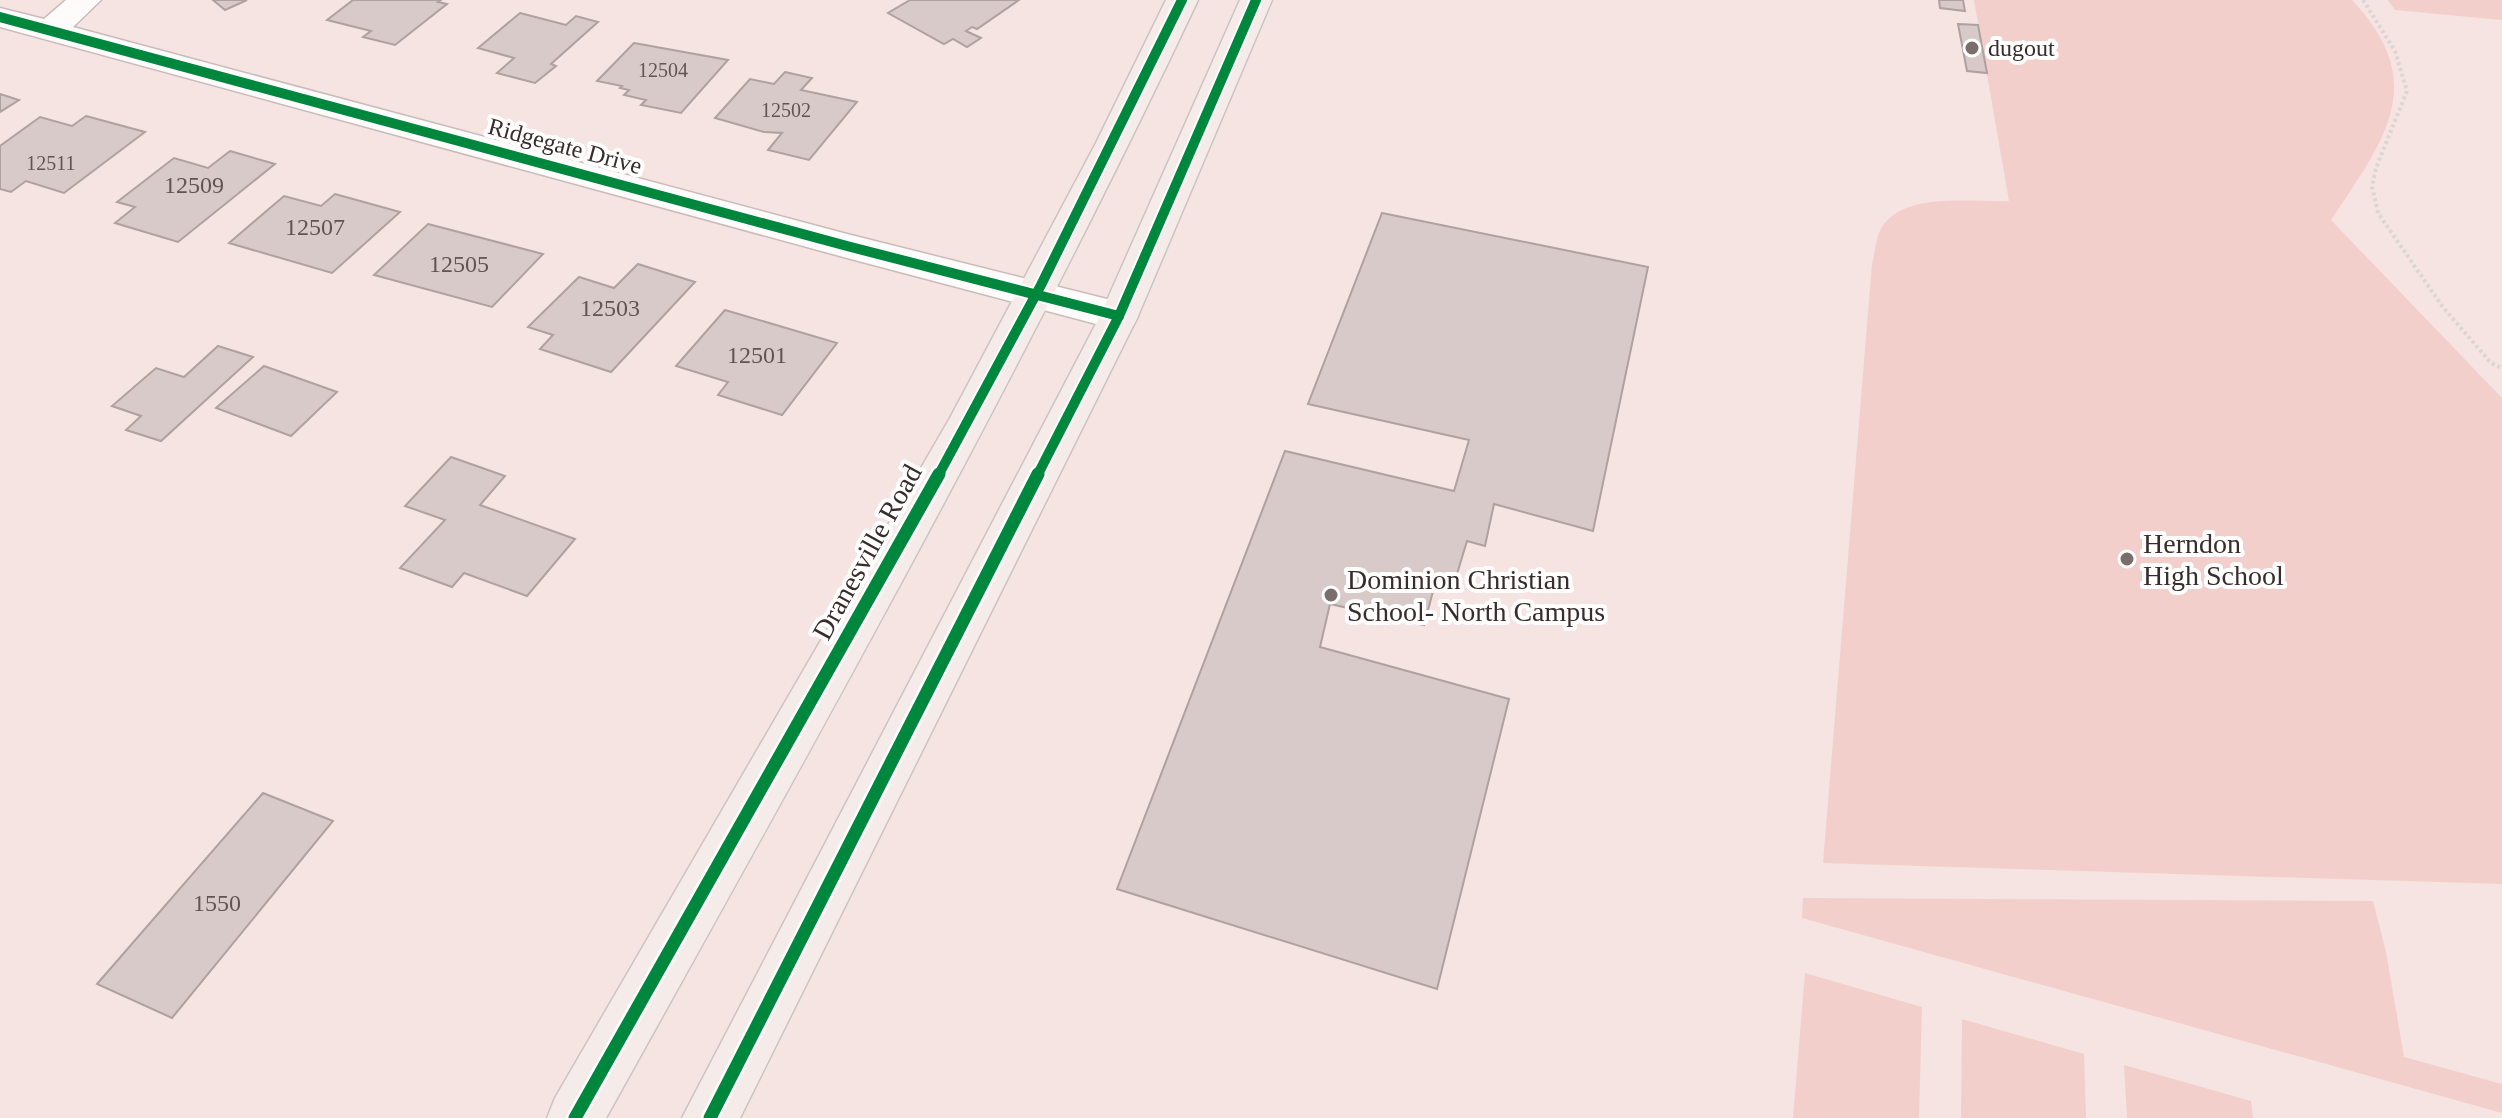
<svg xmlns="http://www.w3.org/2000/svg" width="2502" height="1118" viewBox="0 0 2502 1118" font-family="Georgia,serif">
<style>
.green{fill:#f2cfcb}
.building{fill:#d8cac9;stroke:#aea1a0;stroke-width:2}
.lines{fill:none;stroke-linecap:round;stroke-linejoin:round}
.minor-casing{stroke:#c9bbba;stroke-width:3}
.primary-casing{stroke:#ccc3c2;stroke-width:3}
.path{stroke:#dbd6d4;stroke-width:4;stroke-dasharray:3 3;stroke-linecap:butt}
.minor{fill:#fefbfb;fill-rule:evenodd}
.primary{fill:#f5ecea;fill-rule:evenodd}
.cycleway-far1-casing{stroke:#fff;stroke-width:14}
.cycleway-casing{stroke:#fff;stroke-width:18}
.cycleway-far1{stroke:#00873e;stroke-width:10}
.cycleway{stroke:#00873e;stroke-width:13}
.poi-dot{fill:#7b6d6c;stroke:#fff;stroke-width:3}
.labels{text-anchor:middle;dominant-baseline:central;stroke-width:8;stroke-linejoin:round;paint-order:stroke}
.far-number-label{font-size:20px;fill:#615453}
.far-poi-label{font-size:24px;fill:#392d2c;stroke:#fff;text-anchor:start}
.far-street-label{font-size:24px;fill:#392d2c;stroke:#fff}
.number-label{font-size:24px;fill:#615453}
.poi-label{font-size:28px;fill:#392d2c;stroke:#fff;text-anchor:start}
.street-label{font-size:28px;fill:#392d2c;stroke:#fff}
</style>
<rect width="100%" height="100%" fill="#f6e4e2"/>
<!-- green -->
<g class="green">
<path d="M1974,0h378c79,84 32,140 -21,220l171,178v486l-679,-21 49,-599c3,-11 4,-28 10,-37 23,-36 91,-24 127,-26z"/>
<path d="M2388,0h114v20l-107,-10z"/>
<path d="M1803,898l570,3 13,51 18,105 98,27v29l-700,-195z"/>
<path d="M1805,973l117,34 -3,111h-126z"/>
<path d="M1962,1019l122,35 2,64h-125z"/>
<path d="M2124,1065l127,36 2,17h-126z"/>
</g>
<!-- building -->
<g class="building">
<path d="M213,0h34l-22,10z"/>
<path d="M353,0h88l-3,2 9,2 -52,41 -32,-8 8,-6 -44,-11z"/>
<path d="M910,0h109l-42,29 -5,-2 -6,4 15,7 -14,9 -14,-8 -9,5 -56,-31z"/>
<path d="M1939,0h24l2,11 -25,-3z"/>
<path d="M520,13l46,12 10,-9 22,6 -47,42 5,2 -21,17 -38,-10 17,-15 -36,-10z"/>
<path d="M1958,24l20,1 9,48 -20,-2z"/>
<path d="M634,43l94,17 -47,53 -40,-8 5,-5 -22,-5 5,-5 -9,-2 2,-2 -25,-5z"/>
<path d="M785,72l27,6 -11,12 56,12 -48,58 -41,-10 14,-17 -18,-1 -49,-14 35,-39 24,5z"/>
<path d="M0,94l19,6 -19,12z"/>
<path d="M86,116l59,16 -81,61 -38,-12 -15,11 -11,-3v-43l40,-29 32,9z"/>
<path d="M230,151l45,13 -97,78 -63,-19 20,-16 -18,-5 57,-44 34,10z"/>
<path d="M335,194l65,18 -68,61 -103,-30 55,-47 37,10z"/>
<path d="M1382,213l266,54 -55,264 -99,-27 -9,42 -18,-5 -14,46 -18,-3 -11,41 -94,-21 -10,43 189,52 -72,290 -320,-100 168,-438 169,40 15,-51 -161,-36z"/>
<path d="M428,224l115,30 -51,53 -118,-32z"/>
<path d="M638,264l57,18 -84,90 -71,-23 13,-14 -25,-8 51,-50 35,11z"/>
<path d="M725,310l112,33 -55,72 -64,-20 10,-13 -52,-16z"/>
<path d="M218,346l35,11 -92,84 -35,-11 15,-14 -29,-10 44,-38 28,9z"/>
<path d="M264,366l73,26 -46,44 -75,-28z"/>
<path d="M451,457l54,19 -25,29 95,34 -48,57 -63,-23 -12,14 -52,-19 45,-48 -40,-14z"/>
<path d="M263,793l70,28 -161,197 -75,-34z"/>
</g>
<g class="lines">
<defs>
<path id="minor" d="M66,0h35l-28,27 774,207 272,68 14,4 5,10 -5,10 -14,4 -272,-72 -847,-231v-19l44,11z"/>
<g id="primary">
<path d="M1166,0h32c-180,382 -387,749 -592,1118h-59l8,-20 395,-680 146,-275z"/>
<path d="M1240,0h32l-134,316 -398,802h-58l418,-802z"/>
</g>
</defs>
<!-- minor casing -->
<use href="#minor" class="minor-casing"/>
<!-- primary casing -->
<use href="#primary" class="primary-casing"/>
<!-- path -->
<path class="path" d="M2363,0l32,51 12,40 -31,77 -4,19 6,26 64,93 49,57 11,5"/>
<!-- minor -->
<use href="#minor" class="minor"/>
<!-- primary -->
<use href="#primary" class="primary"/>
<defs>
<g id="cycleway-far1">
<path d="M0,17l847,229 272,70"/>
<path d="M938,476l103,-191 141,-285"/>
<path d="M1037,476l82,-160 137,-316"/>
</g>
<g id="cycleway">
<path d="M575,1118l364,-644"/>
<path d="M710,1118l328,-644"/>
</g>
</defs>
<!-- cycleway-far1 casing -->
<use href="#cycleway-far1" class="cycleway-far1-casing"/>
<!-- cycleway casing -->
<use href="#cycleway" class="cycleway-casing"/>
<!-- cycleway-far1 -->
<use href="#cycleway-far1" class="cycleway-far1"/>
<!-- cycleway -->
<use href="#cycleway" class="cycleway"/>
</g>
<!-- markers -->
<g class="poi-dot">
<circle cx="1972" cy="48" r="8"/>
<circle cx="2127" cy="559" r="8"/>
<circle cx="1331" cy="595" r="8"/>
</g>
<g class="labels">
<!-- far-number labels -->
<g class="far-number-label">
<text x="663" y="70">12504</text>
<text x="786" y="110">12502</text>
<text x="51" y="163">12511</text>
</g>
<!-- far-poi labels -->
<g class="far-poi-label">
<text x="1988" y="48">dugout</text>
</g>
<!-- far-street labels -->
<g class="far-street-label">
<text transform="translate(565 146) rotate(15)">Ridgegate Drive</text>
</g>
<!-- number labels -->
<g class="number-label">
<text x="194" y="185">12509</text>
<text x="315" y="227">12507</text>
<text x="459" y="264">12505</text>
<text x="610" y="308">12503</text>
<text x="757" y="355">12501</text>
<text x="217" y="903">1550</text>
</g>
<!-- poi labels -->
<g class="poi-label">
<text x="2143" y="543">Herndon<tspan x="2143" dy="32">High School</tspan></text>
<text x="1347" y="579">Dominion Christian<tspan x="1347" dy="32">School- North Campus</tspan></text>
</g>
<!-- street labels -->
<g class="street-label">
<text transform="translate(867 552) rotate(-61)">Dranesville Road</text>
</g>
</g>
</svg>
